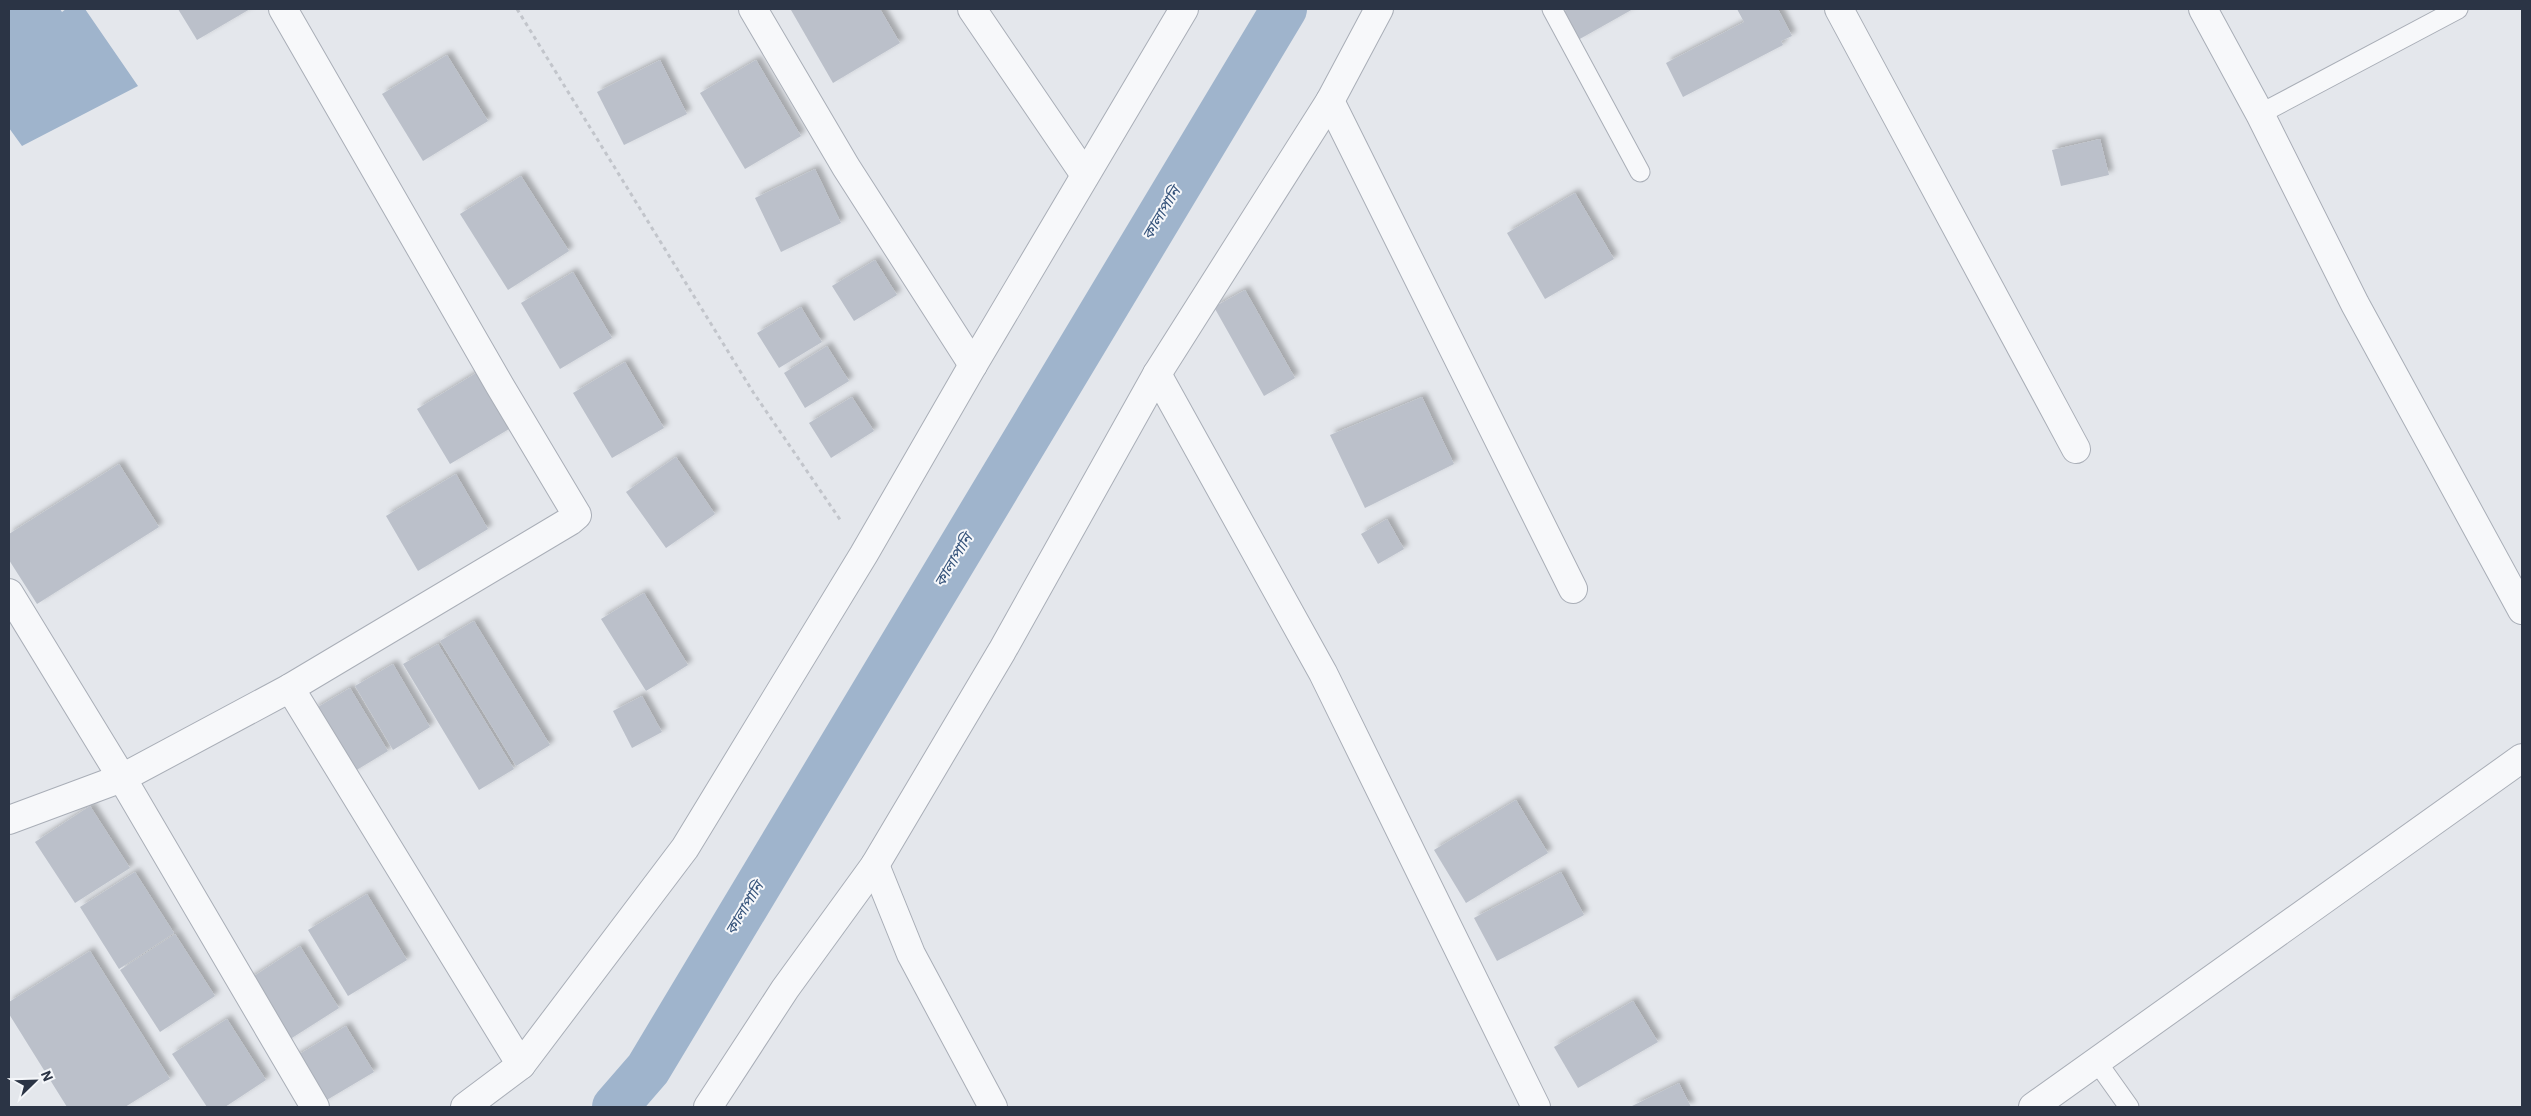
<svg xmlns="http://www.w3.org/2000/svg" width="2531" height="1116" viewBox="0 0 2531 1116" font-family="'IBM Plex Sans','Noto Sans Bengali',sans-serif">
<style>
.water{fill:#9fb4cc}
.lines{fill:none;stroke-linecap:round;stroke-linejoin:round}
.canal{stroke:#9fb4cc;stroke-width:46}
.building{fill:#bbc0ca;filter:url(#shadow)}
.service-casing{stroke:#a9aeb7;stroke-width:21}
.minor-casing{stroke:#a9aeb7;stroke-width:30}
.path{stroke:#c2c5cb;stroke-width:3;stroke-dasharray:4 4;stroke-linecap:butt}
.service{stroke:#f7f8fa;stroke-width:19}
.minor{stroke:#f7f8fa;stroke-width:28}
.labels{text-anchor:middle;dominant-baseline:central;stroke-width:4;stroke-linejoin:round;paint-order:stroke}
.water-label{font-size:15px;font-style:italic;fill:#34527a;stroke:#f4f6f9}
</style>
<defs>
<filter id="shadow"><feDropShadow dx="4.5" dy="-4.5" stdDeviation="2.5" flood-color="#0004"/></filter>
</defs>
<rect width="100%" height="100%" fill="#e4e7ec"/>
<!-- water -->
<path class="water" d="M9,9h51l2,3 4,-3h19l53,77 -116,60 -13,-18z"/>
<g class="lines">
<!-- canal -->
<path class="canal" d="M615,1107l33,-38 636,-1060"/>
</g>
<!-- building -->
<g class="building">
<path d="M178,9h72l-53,31z"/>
<path d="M793,9h87l20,34 -67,40 -42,-73z"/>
<path d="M1568,9h65l-55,31 -16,-28z"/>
<path d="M1737,9h41l14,27 -11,5 2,4 -100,52 -17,-34 78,-41z"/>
<path d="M447,55l41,66 -65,40 -41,-67z"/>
<path d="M660,60l27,54 -63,31 -27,-53z"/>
<path d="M756,60l45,76 -56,33 -45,-76z"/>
<path d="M2100,139l9,36 -48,11 -9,-36z"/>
<path d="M815,169l26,54 -60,29 -26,-54z"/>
<path d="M521,176l48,75 -61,39 -48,-76z"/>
<path d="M1575,193l39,66 -69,40 -38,-66z"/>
<path d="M875,260l22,35 -43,26 -22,-35z"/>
<path d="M573,272l39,66 -52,31 -39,-66z"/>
<path d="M1245,290l50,88 -31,18 -50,-89z"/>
<path d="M801,307l21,35 -43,26 -22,-35z"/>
<path d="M827,346l22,35 -44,27 -21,-35z"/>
<path d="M625,362l39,66 -52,30 -39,-65z"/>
<path d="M486,367l33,56 -69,41 -33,-55z"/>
<path d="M852,397l22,34 -43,27 -22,-35z"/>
<path d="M1422,397l32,67 -89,44 -35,-73z"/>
<path d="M676,457l39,57 -49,34 -40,-56z"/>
<path d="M119,464l40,63 -122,77 -28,-44v-26z"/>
<path d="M456,474l32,55 -70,42 -32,-55z"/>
<path d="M1387,519l17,30 -26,15 -17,-30z"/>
<path d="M644,593l44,72 -42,26 -45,-72z"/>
<path d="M474,621l76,124 -34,21 -76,-125z"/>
<path d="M438,644l76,125 -35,21 -76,-126z"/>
<path d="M393,664l37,63 -37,23 -38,-64z"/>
<path d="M350,688l38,63 -38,23 -37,-64z"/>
<path d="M642,696l20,36 -30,16 -19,-37z"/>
<path d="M1516,800l32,53 -82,50 -32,-53z"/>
<path d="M90,806l40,62 -55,35 -40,-61z"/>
<path d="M135,872l39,61 -55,36 -39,-62z"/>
<path d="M1561,872l23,43 -87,46 -23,-43z"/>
<path d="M367,894l40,66 -59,36 -40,-66z"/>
<path d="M175,934l40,62 -55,36 -40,-62z"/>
<path d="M300,946l39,62 -55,35 -39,-61z"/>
<path d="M90,951l80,128 -45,28h-58l-58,-93v-12z"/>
<path d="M1633,1001l25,41 -80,46 -24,-41z"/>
<path d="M227,1019l39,61 -41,27h-18l-35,-53z"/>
<path d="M346,1026l28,46 -54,32 -27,-46z"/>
<path d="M1679,1083l12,24h-61z"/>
</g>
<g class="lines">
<defs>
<g id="service">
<path d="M1552,9l88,163"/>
<path d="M2260,114l198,-105"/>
<path d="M2097,1062l32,45"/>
</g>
<g id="minor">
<path d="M753,9l93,158 127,198"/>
<path d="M972,9l113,166"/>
<path d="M1839,9l237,440"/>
<path d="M2203,9l57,105 95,190 167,306"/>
<path d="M1330,101l243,488"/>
<path d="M1157,374l166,299 213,434"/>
<path d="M9,593l113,185 193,329"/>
<path d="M290,688l231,377"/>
<path d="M9,820l113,-42 168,-90 280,-167 7,-6 -77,-129 -217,-377"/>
<path d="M875,865l36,89 82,153"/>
<path d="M465,1107l56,-42 164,-217 179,-294 109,-189 211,-356"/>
<path d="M708,1107l77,-118 90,-124 127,-214 155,-277 173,-273 49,-92"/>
<path d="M2033,1107l489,-349"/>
</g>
</defs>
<!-- service casing -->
<use href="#service" class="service-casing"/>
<!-- minor casing -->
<use href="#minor" class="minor-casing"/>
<!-- path -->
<path class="path" d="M517,9l236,383 88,129"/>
<!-- service -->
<use href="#service" class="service"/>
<!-- minor -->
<use href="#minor" class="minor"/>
</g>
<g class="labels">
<!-- water labels -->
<g class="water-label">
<text transform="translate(1161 213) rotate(-59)">কালাপানি</text>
<text transform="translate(953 560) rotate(-59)">কালাপানি</text>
<text transform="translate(744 908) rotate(-59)">কালাপানি</text>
</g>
</g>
<!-- border -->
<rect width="2531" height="1116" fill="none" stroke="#2b3445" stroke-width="20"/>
<!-- north arrow -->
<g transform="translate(35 1081) rotate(67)" stroke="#f4f6f9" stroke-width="4" paint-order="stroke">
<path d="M0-4L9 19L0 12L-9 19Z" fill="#2b3445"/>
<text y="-8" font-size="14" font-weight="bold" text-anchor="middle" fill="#2b3445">N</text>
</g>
</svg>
